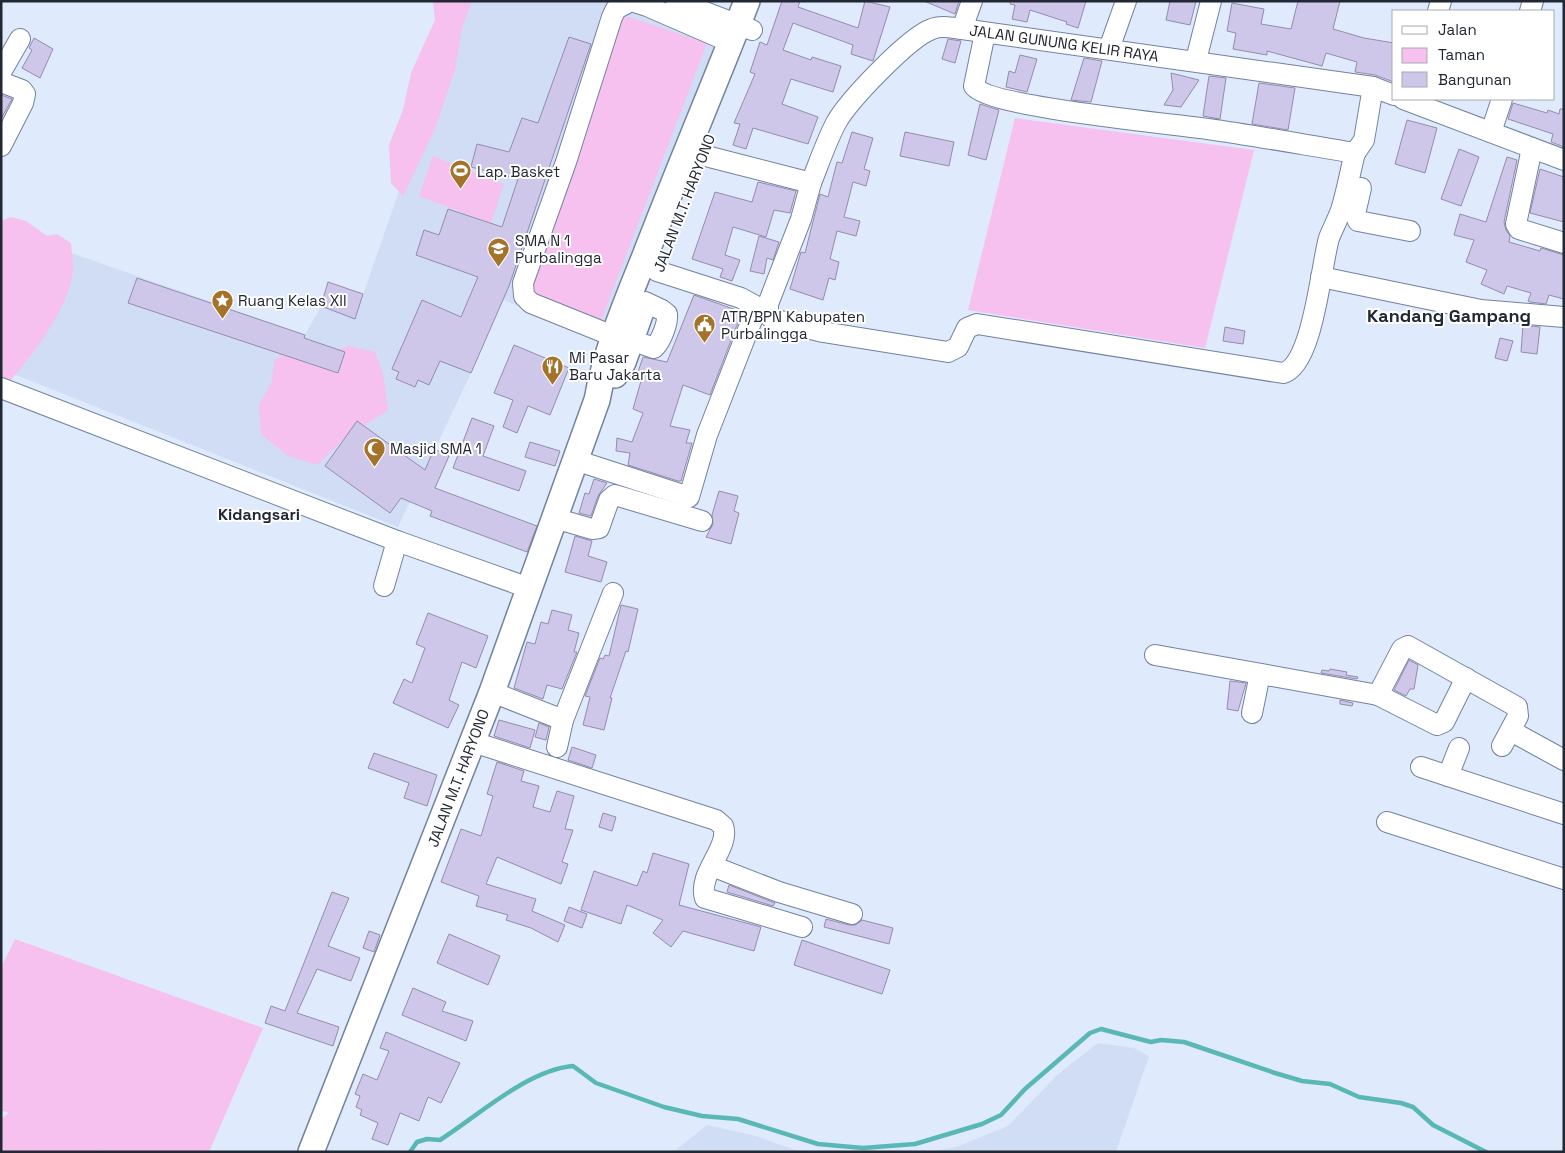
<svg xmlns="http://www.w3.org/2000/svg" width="1565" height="1153" viewBox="0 0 1565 1153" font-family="'Space Grotesk',sans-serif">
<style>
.built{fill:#d0ddf4}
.green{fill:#f6c0ef}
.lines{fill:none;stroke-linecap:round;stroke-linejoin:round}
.stream{stroke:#59b8b6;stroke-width:4.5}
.building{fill:#cfc7ea;stroke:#938cac}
.minor-casing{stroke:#72829f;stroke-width:22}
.major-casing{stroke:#72829f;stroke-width:28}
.minor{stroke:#fff;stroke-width:20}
.major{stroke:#fff;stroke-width:25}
.labels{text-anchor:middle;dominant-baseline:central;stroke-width:4;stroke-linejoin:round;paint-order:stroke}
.street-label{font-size:15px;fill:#212733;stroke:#fff}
.poi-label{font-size:15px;fill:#212733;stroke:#fff;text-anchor:start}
.neighbourhood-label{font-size:16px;font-weight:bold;fill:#212733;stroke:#fff}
.quarter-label{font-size:18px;font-weight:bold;fill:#212733;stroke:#fff}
</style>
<rect width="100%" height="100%" fill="#dfeafd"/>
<!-- built -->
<g class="built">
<path d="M465,1h199l61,22 -127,317 -97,-41 -30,74 -73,154 -397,-158v-10l42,-116 262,92 16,-29 34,12z"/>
<path d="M1098,1043l36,5 15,8 -33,96h-186l26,-5 52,-21 49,-51z"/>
<path d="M707,1125l49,11 45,16h-128z"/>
</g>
<!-- green -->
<g class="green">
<path d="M433,1h39l-10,27 -7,42 -20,59 -32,67 -12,-13 -2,-38 14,-35 8,-37 24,-53z"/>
<path d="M629,17l78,26 -107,280 -69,-28 -4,-15 93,-262z"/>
<path d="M1015,118l239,32 -49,198 -237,-38z"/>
<path d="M433,156l71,28 -13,39 -72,-27z"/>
<path d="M11,217l15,4 21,15 10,-2 14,9c0,8 3,18 2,27 -3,38 -44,90 -69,118l-3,-3v-164z"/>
<path d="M348,346l27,6 8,22 5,36 -43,28 -28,27 -29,-9 -27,-22 -2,-30 12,-20 4,-25 17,-7 26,7z"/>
<path d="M15,939l248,89 -54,124h-105l-5,-2 2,2h-100v-33l8,-6 -8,-3v-142z"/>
</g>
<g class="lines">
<!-- stream -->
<path class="stream" d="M410,1152l7,-10 10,-3 13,1c38,-24 87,-70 133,-74l23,17 68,24 38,9 36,3 80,25 45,4 52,-4 67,-20 19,-9 24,-26 65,-56 11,-4 50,13 10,-2 23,2 91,31 27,8 28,3 29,13 42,6 12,4 20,18 53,27"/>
</g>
<!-- building -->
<g class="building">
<path d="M782,1h18l-2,6 60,21 7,-27 25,6 -17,54 -22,-7 2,-9 -60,-22 -10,27 28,10 1,-3 29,9 -8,26 -42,-13 -9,25 36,13 -10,27 -55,-16 -7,21 -13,-4 7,-21 -6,-1 21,-49 -5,-2 10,-30 7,3z"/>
<path d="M924,1h35l-4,13z"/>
<path d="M1011,1h75l-8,27 -12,-4 1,-2 -37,-12 -3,12 -15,-3 3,-14 -5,-1z"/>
<path d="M1170,1h26l-6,24 -24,-5z"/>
<path d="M1298,1h42l-7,28 31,9 30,5v39l-19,-7 -20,-3 2,-10 -31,-9 -4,13 -55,-15v4l-34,-6 3,-16 -9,-2 5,-28 32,6 -3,15 30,5z"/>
<path d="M569,37l22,7 -82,242 -38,87 -31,-12 -11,24 -11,-5 -3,7 -19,-8 3,-7 -7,-3 30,-69 39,17 17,-40 -62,-22 8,-25 15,5 9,-26 54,18 16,-48 -47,-12 6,-23 32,8 13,-34 16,5z"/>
<path d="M34,38l19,11 -13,29 -18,-10 10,-18 -3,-2z"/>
<path d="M948,39l13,2 -6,22 -13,-4z"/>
<path d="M1020,55l17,4 -10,33 -21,-5 3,-16 6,2z"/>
<path d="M1084,58l18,3 -11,41 -20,-2z"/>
<path d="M1171,73l28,7 -18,27 -17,-2 9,-15z"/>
<path d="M1209,76l17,2 -6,41 -17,-3z"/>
<path d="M1259,83l36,5 -7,42 -36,-6z"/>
<path d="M1,95l11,4 -11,20z"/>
<path d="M1513,103l34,10 1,-3 11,4 1,-5h4v38l-13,-5 2,-8 -45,-15z"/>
<path d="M980,104l19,6 -13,50 -18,-5z"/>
<path d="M1407,120l30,8 -12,45 -30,-9z"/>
<path d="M852,132l21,6 -9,31 6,2 -4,15 -13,-4 -9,35 16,4 -4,15 -19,-5 -7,28 9,3 -4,18 -6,-2 -6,22 -33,-11 11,-37 4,1 15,-59 8,3 9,-35 5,1z"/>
<path d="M905,132l49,10 -5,24 -49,-10z"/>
<path d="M1459,149l20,8 -18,49 -20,-7z"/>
<path d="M1507,157l10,3 -13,62 2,8 4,6 -1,6 31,9 1,-3 23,7v44l-15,-4 -3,9 -16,-2 -2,-1 3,-8 -24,-7 -3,8 -23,-10 6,-14 -21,-8 8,-22 -20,-5 6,-21 26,8z"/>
<path d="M1540,169l24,8v45l-34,-9z"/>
<path d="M758,182l38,9 -6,22 -16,-3 -8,27 -33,-10 -8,28 15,5 -8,21 -12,-4 3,-8 -31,-10 23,-67 37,10z"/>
<path d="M759,236l20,6 -6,18 -6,-2 -3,16 -14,-3z"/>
<path d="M137,278l168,57 -1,3 41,14 -7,21 -210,-70z"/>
<path d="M328,282l35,12 -8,25 -34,-13z"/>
<path d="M694,295l48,17 -32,83 -27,-10 -13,41 20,4 -4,13h6l-11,38h-3l-50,-16 2,-12 -14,-2 1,-13 15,4 11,-29 -10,-4 10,-35 -5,-2 5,-15 24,5z"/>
<path d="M1523,325l17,2 -3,27 -16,-2z"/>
<path d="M1225,327l20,4 -2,13 -20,-3z"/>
<path d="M1500,338l13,3 -6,20 -12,-3z"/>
<path d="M514,345l55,23 -19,47 -22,-9 -11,27 -14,-6 10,-27 -19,-7z"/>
<path d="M472,418l22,8 -11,30 43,15 -7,20 -66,-23z"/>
<path d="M357,421l68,49 9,-21 15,7 -14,32 102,38 -10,26 -97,-36 2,-5 -31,-13 -11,15 -65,-47z"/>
<path d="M530,442l30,9 -5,15 -30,-9z"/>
<path d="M594,479l13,4 -9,13 -7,20 -12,-3 6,-20 4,1z"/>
<path d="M719,491l19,5 -4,15 5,2 -8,31 -25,-7 7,-13 -1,-9z"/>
<path d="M575,536l17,5 -4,15 19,6 -6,20 -36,-10z"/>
<path d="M621,605l17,4 -10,43 -2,-1 -16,47h2l-8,32 -21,-5 7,-28 -5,-1 15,-38 3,1 2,-4 4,1z"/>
<path d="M552,610l20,5 -4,15 11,3 -5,19h3l-15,37 -15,-4 -4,14 -29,-11 13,-46 8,2 6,-22 7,2z"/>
<path d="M428,613l60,23 -12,32 -14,-6 -13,38 10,5 -11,23 -55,-25 11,-24 8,4 13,-35 -9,-4z"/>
<path d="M1409,660l9,5 -4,24h-4l-4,7 -12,-6z"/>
<path d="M1330,669l17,3 -1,3 12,2 -1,2 -36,-6 1,-3 7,1z"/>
<path d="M1230,681l16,2 -8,28 -11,-2z"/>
<path d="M1340,700l13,3 -1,3 -12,-2z"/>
<path d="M499,720l36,10 -5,18 -36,-12z"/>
<path d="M539,723l10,4 -3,13 -11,-3z"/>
<path d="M572,747l24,8 -4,13 -24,-8z"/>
<path d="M374,753l63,22 -10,31 -23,-8 5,-15 -41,-15z"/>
<path d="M497,762l27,9 -3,10 18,5 -6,21 17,5 7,-21 17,5 -9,33 8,1 -11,32 6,2 -7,20 -64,-27 -11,27 50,15 -4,12 33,14 -7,17 -27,-14 -25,-8 2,-5 -32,-9 3,-10 -38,-14 20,-53 20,7 12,-40 -6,-2z"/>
<path d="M603,813l13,4 -4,14 -13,-4z"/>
<path d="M653,853l36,11 -10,41 82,22 -7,24 -71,-20 -12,16 -18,-14 10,-13 -36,-15 -6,19 -40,-14 13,-39 43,15 6,-15 4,2z"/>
<path d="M729,885l46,18 -2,3 -46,-14z"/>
<path d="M332,892l17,6 -21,48 32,12 -9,23 -34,-12 -20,44 42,14 -6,19 -68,-23 6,-17 14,5z"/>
<path d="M569,907l18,7 -5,14 -18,-7z"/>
<path d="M826,919l23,6h6l7,-5 31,8 -4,16 -65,-17z"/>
<path d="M369,931l11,4 -6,17 -11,-4z"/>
<path d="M449,934l51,22 -12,29 -51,-22z"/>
<path d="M802,940l88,30 -8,24 -88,-29z"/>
<path d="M413,988l33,14 -4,9 31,10 -7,20 -64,-26z"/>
<path d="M386,1032l74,31 -19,40 -13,-6 -9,24 -19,-8 -12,32 -16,-6 6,-16 -18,-8 2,-5 -6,-3 4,-11 -5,-2 8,-20 14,6 12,-29 -9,-3z"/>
</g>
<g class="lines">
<defs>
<g id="minor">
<path d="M676,1l76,29"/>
<path d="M1438,11l3,-10"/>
<path d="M1530,11l3,-10"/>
<path d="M962,29l10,-28"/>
<path d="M985,33l-11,53c14,21 201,38 234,43 49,7 98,16 147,24l9,-13 9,-53"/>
<path d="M1109,49l17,-48"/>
<path d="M1196,60l15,-59"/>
<path d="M1,72l19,-33"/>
<path d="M1,82l21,8 3,4 -2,9 -22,43"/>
<path d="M1403,99l161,61"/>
<path d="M1491,132l11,-33"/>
<path d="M1532,148l-16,76 3,5 45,14"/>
<path d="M702,155l109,28 -10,36 -33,85v9l4,6 51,13 125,20 10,-5 9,-19 10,-4 306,49c30,-8 38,-107 46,-135 4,-10 9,-19 12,-28 6,-19 9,-38 14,-57"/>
<path d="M811,183c8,-20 15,-41 25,-60 12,-22 73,-86 96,-94 9,-4 21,-1 30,0l411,58 21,8"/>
<path d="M1361,188l-6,26 3,7 52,10"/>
<path d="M657,271l84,27 27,15"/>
<path d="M1321,277l160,33 83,7"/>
<path d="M613,336l-82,-33 -7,-7 -1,-13 43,-121 46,-145 4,-8 15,-8 16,5 83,36"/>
<path d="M631,340l23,8c7,-7 14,-24 13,-34l-5,-4 -17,-8"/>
<path d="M1,388l396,153 132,47"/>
<path d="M575,460l114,37 18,-62 50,-128"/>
<path d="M554,518l38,11 7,-1 10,-28 6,-5 87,26"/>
<path d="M384,586l13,-45"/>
<path d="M1155,655l223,40 24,-46 6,-3 109,61 1,9 -16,30"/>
<path d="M492,692l71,28 50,-127"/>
<path d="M1378,695l59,30 7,-3 22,-44"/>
<path d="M1252,713l8,-39"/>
<path d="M1511,731l53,29"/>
<path d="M473,742l243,78 7,6c8,21 -26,48 -18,72l97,29"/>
<path d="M557,747l6,-27"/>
<path d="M1421,767l143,47"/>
<path d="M1448,776l11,-28"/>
<path d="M1387,822l177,57"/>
<path d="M712,866l67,26 73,22"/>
</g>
<g id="major">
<path d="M615,375l8,-13 20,-56"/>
<path d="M311,1152l181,-460 105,-292c9,-50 29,-97 48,-144 33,-86 69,-170 102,-255"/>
</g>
</defs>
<!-- minor casing -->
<use href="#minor" class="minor-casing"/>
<!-- major casing -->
<use href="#major" class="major-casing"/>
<!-- minor -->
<use href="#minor" class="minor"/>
<!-- major -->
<use href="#major" class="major"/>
</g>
<!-- icons -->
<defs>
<symbol id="stadium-pin" viewBox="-11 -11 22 30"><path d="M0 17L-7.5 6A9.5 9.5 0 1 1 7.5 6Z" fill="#a57229" stroke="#fff"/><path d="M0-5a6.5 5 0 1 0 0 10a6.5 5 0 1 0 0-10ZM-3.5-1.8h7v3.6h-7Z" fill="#fff"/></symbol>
<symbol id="school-pin" viewBox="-11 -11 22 30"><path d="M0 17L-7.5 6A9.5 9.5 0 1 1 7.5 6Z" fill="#a57229" stroke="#fff"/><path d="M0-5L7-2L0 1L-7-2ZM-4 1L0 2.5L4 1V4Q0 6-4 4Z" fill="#fff"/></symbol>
<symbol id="sight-pin" viewBox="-11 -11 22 30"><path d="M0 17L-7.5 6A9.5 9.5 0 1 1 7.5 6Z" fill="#a57229" stroke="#fff"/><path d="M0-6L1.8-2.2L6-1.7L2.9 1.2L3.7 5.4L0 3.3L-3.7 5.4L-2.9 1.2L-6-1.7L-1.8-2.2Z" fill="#fff"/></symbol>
<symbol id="civic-pin" viewBox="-11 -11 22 30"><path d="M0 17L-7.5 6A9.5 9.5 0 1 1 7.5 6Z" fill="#a57229" stroke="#fff"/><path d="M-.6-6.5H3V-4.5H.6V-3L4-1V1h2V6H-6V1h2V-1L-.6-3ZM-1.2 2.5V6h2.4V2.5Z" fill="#fff"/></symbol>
<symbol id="restaurant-pin" viewBox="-11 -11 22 30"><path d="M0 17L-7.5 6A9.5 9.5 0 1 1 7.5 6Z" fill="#a57229" stroke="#fff"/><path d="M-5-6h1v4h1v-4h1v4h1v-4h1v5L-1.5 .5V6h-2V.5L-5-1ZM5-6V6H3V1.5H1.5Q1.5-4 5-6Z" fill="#fff"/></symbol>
<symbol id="mosque-pin" viewBox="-11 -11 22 30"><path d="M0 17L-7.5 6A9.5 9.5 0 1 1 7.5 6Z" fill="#a57229" stroke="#fff"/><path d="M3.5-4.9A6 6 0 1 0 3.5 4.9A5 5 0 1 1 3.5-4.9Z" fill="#fff"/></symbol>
</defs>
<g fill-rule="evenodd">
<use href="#stadium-pin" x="448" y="158" width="25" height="34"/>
<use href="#school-pin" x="486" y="236" width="25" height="34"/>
<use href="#sight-pin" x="210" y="288" width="25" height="34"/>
<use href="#civic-pin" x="692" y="312" width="25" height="34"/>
<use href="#restaurant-pin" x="540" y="354" width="25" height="34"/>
<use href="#mosque-pin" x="362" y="436" width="25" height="34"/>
</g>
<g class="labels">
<!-- street labels -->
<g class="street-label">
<text transform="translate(1064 43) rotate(8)">JALAN GUNUNG KELIR RAYA</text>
<text transform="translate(684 203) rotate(-69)">JALAN M.T. HARYONO</text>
<text transform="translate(458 778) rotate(-69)">JALAN M.T. HARYONO</text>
</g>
<!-- poi labels -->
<g class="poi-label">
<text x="477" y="171">Lap. Basket</text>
<text x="515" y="240">SMA N 1<tspan x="515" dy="17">Purbalingga</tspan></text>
<text x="238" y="300">Ruang Kelas XII</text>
<text x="721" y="316">ATR/BPN Kabupaten<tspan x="721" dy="17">Purbalingga</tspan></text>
<text x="569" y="357">Mi Pasar<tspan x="569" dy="17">Baru Jakarta</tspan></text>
<text x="390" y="448">Masjid SMA 1</text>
</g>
<!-- neighbourhood labels -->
<g class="neighbourhood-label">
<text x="259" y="514">Kidangsari</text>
</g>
<!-- quarter labels -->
<g class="quarter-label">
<text x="1449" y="315">Kandang Gampang</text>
</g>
</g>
<!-- border -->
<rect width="1565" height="1153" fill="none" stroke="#212733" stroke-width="5"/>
<!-- legend -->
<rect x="1392" y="10" width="162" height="90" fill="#ffffff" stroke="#a6a9ad"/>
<rect x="1402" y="26" width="25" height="8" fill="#ffffff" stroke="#a6a9ad"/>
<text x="1438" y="35" font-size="15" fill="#212733">Jalan</text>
<rect x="1402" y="48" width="25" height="15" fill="#f6c0ef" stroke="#a6a9ad"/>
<text x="1438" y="60" font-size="15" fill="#212733">Taman</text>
<rect x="1402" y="72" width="25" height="15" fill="#cfc7ea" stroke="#a6a9ad"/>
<text x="1438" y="85" font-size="15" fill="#212733">Bangunan</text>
</svg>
